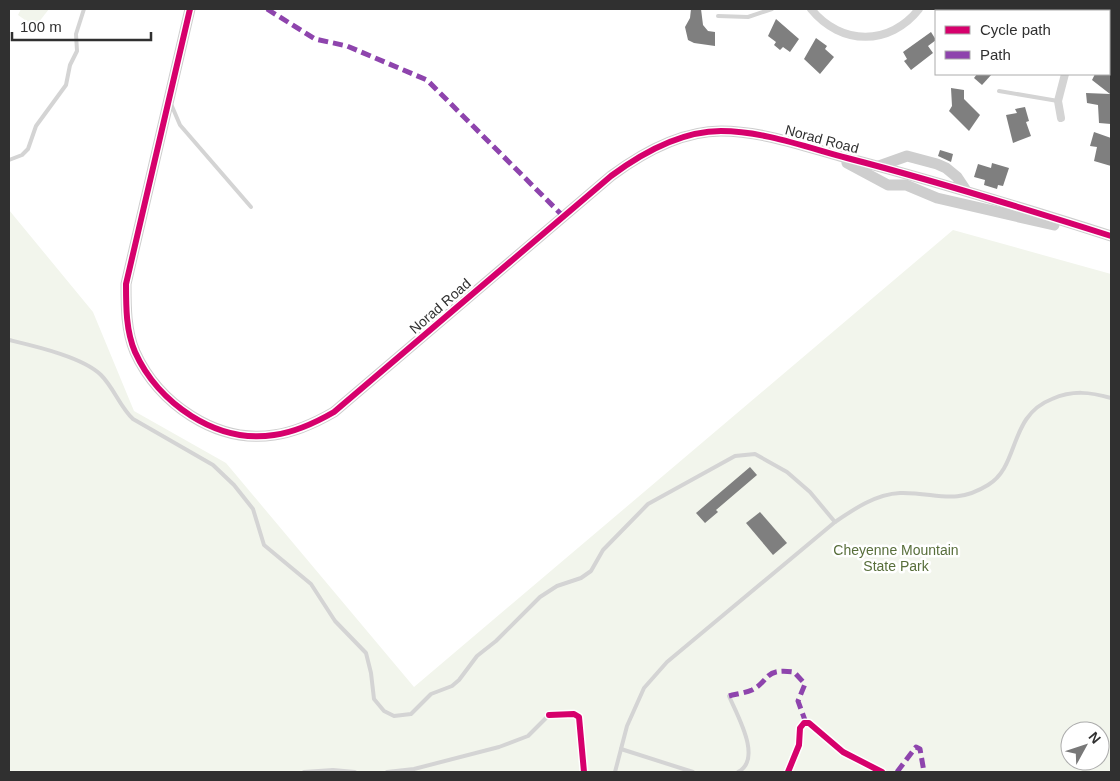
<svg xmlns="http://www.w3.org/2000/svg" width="1120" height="781" viewBox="0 0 1120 781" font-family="Arial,sans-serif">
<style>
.green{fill:#f2f5ec;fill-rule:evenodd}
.building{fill:#7f7f7f}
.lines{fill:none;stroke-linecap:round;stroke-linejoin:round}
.lane{stroke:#d4d4d4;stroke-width:4}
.street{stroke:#d4d4d4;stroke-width:8}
.secondary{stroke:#cecece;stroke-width:11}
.quiet{stroke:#8e44ad;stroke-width:5;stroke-dasharray:10 5;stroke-linecap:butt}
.cycleway-casing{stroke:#fff;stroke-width:9}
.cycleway{stroke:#d6006c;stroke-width:6}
.labels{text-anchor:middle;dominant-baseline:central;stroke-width:5;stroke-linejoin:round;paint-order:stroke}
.street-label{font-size:14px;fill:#303030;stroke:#fff}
.park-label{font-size:14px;fill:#586e3b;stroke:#fff}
</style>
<rect width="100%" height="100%" fill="#fff"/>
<!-- green -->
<g class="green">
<path d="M21,9h28l-14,18 -17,-12z"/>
<path d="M9,210l84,102 41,99 92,52 188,224 539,-457 158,44v498h-1102zM1070,731h30v30h-30z"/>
</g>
<!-- building -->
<g class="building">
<path d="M691,9h10l2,16 5,6 7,1v14l-21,-3 -6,-3 -3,-13 5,-9z"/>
<path d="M776,19l23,20 -9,13 -7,-5 -3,3 -6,-5 2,-3 -8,-6z"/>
<path d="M931,32l5,8 -8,6 5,7 -22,17 -7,-9 3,-2 -4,-7z"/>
<path d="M816,38l11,8 -2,3 9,8 -14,17 -16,-15z"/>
<path d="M977,74h15l-10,11 -8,-7z"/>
<path d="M1095,74h16v50l-12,-1 -1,-18 -11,-2 -1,-10 24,1 -18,-14z"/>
<path d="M951,88l13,2v9l16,16 -11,16 -20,-20 3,-5z"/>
<path d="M1025,107l4,14 -3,1 5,14 -18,7 -7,-28 11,-2 -2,-4z"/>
<path d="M1094,132l17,6v28l-17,-5 3,-14 -7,-1z"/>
<path d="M940,150l13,4 -2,8 -13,-6z"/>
<path d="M992,163l17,5 -6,18 -5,-1 -1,4 -13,-4 1,-5 -11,-3 4,-13 13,4z"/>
<path d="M750,467l7,8 -41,35 2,2 -13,11 -9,-10z"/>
<path d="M760,512l27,31 -14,12 -27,-32z"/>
</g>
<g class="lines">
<!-- lane -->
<g class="lane">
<path d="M718,16l30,1 24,-8"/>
<path d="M999,91l59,10"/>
<path d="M171,104l9,21 71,82"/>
<path d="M9,160l13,-5 6,-6 8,-23 30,-41 4,-20 7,-14 -1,-17 8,-25"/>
<path d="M9,340c25,6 74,17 92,35 13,13 19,32 32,44l80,46 21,20 19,24 11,36 47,39 24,37 31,32 5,20 3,26 10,12 10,5 17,-2 20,-20 21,-8 7,-6 18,-24 19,-15 44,-44 17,-11 24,-8 10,-7 12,-21 45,-46 87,-48 20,-2 32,18 23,20 25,30"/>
<path d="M729,696c8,19 34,63 9,76"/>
<path d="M621,749l72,23"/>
<path d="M304,772l29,-2 22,2"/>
<path d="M387,772l27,-3 85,-22 29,-11 21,-21"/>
<path d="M615,772l12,-46 17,-38 23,-26 168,-140c19,-13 41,-28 65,-29 36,-1 54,13 88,-8 32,-19 20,-69 64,-86 21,-9 38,-7 59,-1"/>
</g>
<!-- street -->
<g class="street">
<path d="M811,9c30,37 79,37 108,0"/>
<path d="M1109,21l2,-2"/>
<path d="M1061,118l-3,-17 7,-27"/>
</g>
<!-- secondary -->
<g class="secondary">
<path d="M190,9l-64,275c0,23 0,47 9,68 23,51 81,92 139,83 22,-3 41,-12 60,-23l277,-236c31,-23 69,-45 110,-45 42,0 85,16 126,27 89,23 176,50 264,78"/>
<path d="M847,163l41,22h18l31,13 117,27"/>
<path d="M879,166l28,-10 30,8 9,4 11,9 8,12"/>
</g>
<!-- quiet -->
<g class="quiet">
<path d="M267,9l48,30 32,7 80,34 137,137"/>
<path d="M729,696c7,-2 16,-3 23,-6 19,-10 11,-22 42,-18l11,12 -7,17 8,22"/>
<path d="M897,772l19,-25 4,2 4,23"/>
</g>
<defs>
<g id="cycleway">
<path d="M190,9l-64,275c0,23 0,47 9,68 23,51 81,92 139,83 22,-3 41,-12 60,-23l277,-236c31,-23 69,-45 110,-45 42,0 85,16 126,27 89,23 176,50 264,78"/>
<path d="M549,715l25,-1 5,3 5,55"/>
<path d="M788,772l11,-27 1,-17 4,-5h5l34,29 39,20"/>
</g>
</defs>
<!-- cycleway casing -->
<use href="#cycleway" class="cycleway-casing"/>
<!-- cycleway -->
<use href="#cycleway" class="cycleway"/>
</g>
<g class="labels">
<!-- street labels -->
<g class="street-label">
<text transform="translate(822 139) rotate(15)">Norad Road</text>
<text transform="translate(440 306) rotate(-41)">Norad Road</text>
</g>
<!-- park labels -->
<g class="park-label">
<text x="896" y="550">Cheyenne Mountain<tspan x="896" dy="16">State Park</tspan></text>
</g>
</g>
<!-- border -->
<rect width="1120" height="781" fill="none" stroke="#303030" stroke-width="20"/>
<!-- legend -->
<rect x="935" y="10" width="175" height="65" fill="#ffffff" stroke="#acacac"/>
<rect x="945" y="26" width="25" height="8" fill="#d6006c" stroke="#acacac"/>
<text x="980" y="35" font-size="15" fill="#303030">Cycle path</text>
<rect x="945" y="51" width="25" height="8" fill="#8e44ad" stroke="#acacac"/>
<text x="980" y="60" font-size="15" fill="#303030">Path</text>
<!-- north arrow -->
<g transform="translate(1085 746) rotate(50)"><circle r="24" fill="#ffffff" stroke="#acacac"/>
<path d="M0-4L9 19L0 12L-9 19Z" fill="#787878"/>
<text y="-8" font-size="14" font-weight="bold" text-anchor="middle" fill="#303030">N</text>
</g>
<!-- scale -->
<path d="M12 32v8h139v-8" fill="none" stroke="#303030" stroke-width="2.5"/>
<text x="20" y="32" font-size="15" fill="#303030" stroke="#ffffff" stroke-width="4" paint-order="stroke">100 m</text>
</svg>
